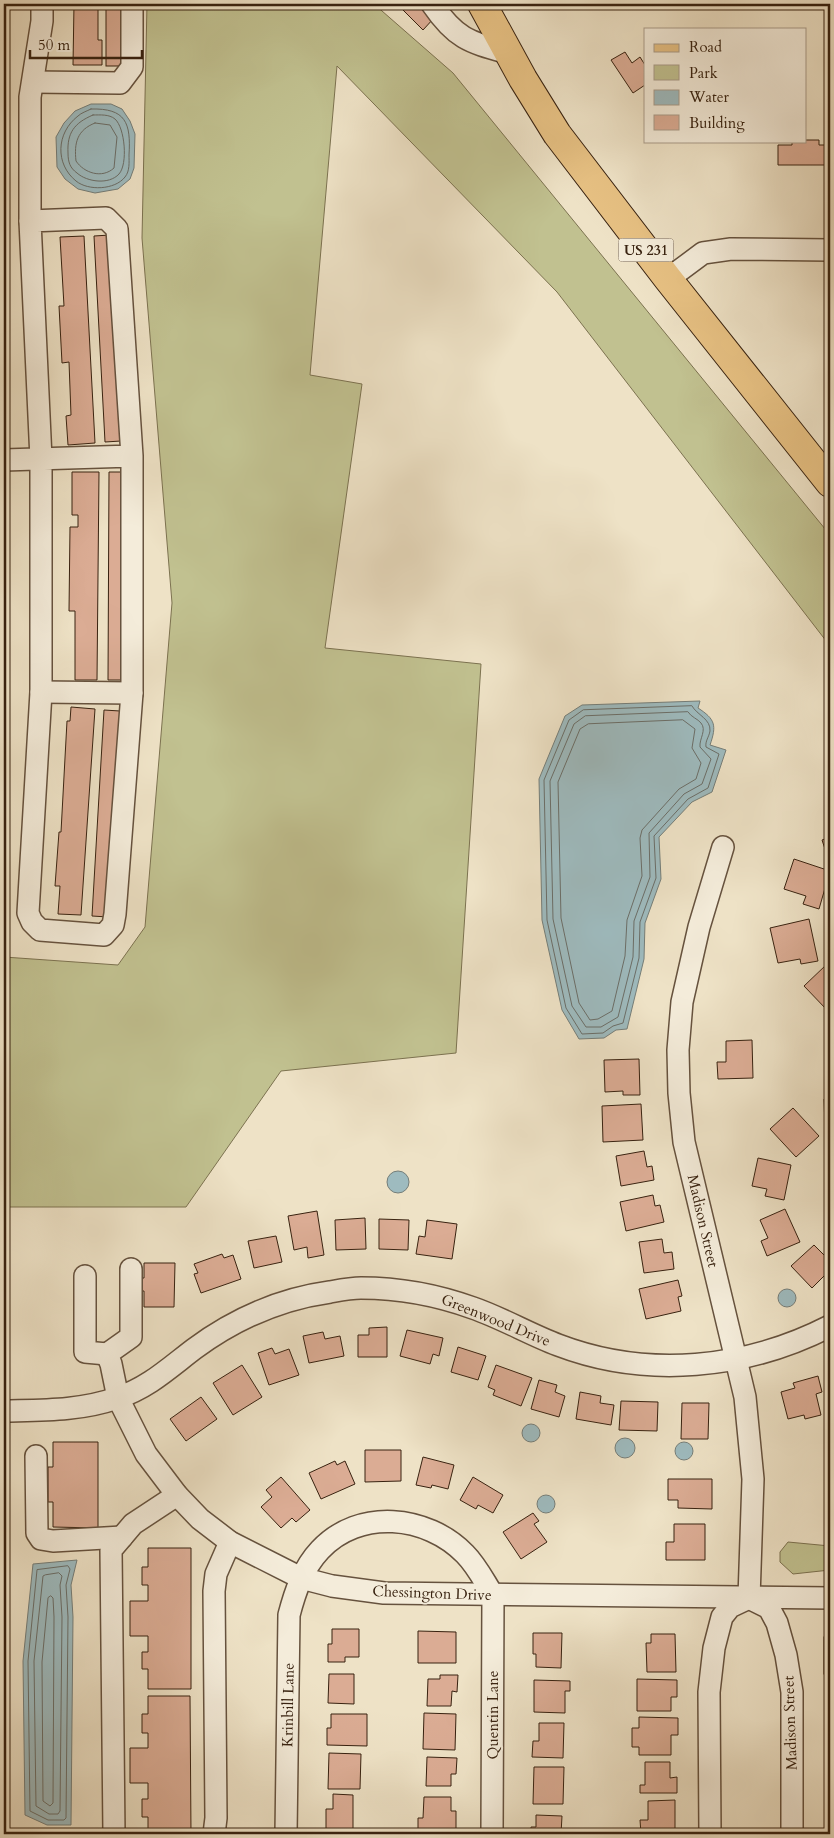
<svg xmlns="http://www.w3.org/2000/svg" width="834" height="1838" viewBox="0 0 834 1838" font-family="Cardo,serif">
<style>
.green{fill:#c1c190;stroke:#7c7250}
.water{fill:#9ebbbf;stroke:#757e79}
.lines{fill:none;stroke-linecap:round;stroke-linejoin:round}
.shore{stroke:#6b6e68;stroke-width:1}
.building{fill:#dbac94;stroke:#382210}
.minor-casing{stroke:#66523e;stroke-width:24}
.major-casing{stroke:#382210;stroke-width:30}
.minor{stroke:#f4ecda;stroke-width:21}
.major{stroke:#e7c183;stroke-width:28}
.labels{text-anchor:middle;dominant-baseline:central;stroke-width:4;stroke-linejoin:round;paint-order:stroke}
.shield{fill:#f4ecda;stroke:#705f4d;stroke-width:1}
.shield-label{font-size:14px;font-weight:bold;fill:#382210}
.street-label{font-size:15px;fill:#382210;stroke:#f4ecda}
</style>
<rect width="100%" height="100%" fill="#eee2c6"/>
<filter id="stains"><feTurbulence type="fractalNoise" baseFrequency=".004" numOctaves="4"/><feColorMatrix values="0 0 0 0 .2 0 0 0 0 .09 0 0 0 0 .02 0 0 0 .5 -.17"/></filter>
<radialGradient id="worn" r=".72"><stop offset=".6" stop-color="#630" stop-opacity="0"/><stop offset="1" stop-color="#630" stop-opacity=".3"/></radialGradient>
<!-- green -->
<g class="green">
<path d="M147,4h227l79,69 377,462v111l-273,-354 -220,-226 -27,309 52,9 -37,264 156,16 -25,389 -175,18 -95,136h-182v-250l114,8 27,-38 27,-324 -30,-365z"/>
<path d="M788,1542l42,4v24l-37,4 -13,-12v-10z"/>
</g>
<!-- water -->
<g class="water">
<path d="M91,104h20l11,5 8,12 5,13 -1,34 -4,11 -12,10 -23,4 -17,-4 -13,-10 -8,-12 -1,-30 8,-14 11,-12z"/>
<path d="M700,701l-2,7c17,11 19,17 12,37l16,5 -14,42 -20,10 -33,35 2,42 -16,44 -1,36 -17,70 -11,1 -12,8 -25,1 -17,-29 -20,-90 -3,-141 26,-63 17,-11z"/>
<circle cx="398" cy="1182" r="11"/>
<circle cx="787" cy="1298" r="9"/>
<circle cx="531" cy="1433" r="9"/>
<circle cx="625" cy="1448" r="10"/>
<circle cx="684" cy="1451" r="9"/>
<circle cx="546" cy="1504" r="9"/>
<path d="M77,1560l-6,25 2,32 -2,208h-24l-22,-10 -2,-154 10,-97z"/>
</g>
<g class="lines">
<!-- shore -->
<g class="shore">
<path d="M91,109c35,-1 40,14 38,46 0,7 1,16 -4,22 -10,13 -37,14 -49,4 -21,-17 -20,-48 2,-65 3,-3 9,-5 13,-7z"/>
<path d="M93,115c7,0 16,-1 22,4 10,9 13,45 4,55 -10,11 -32,8 -42,-1 -7,-5 -9,-11 -9,-20 -1,-20 6,-30 25,-38z"/>
<path d="M95,123l15,2 7,12 -3,31c-12,11 -30,5 -38,-7 -2,-18 1,-31 19,-38z"/>
<path d="M692,706c5,9 19,13 18,25 -1,6 -5,10 -4,16l13,7 -11,34 -20,11 -34,37 2,42 -16,44 -1,36 -16,65 -10,3 -10,7 -21,1 -16,-26 -19,-88 -3,-140 25,-60 14,-10z"/>
<path d="M688,712c3,5 10,7 13,11 6,7 -2,16 -1,24l11,12 -9,25 -18,10 -35,39 1,44 -16,44 -1,36 -15,60 -17,10h-15l-14,-21 -19,-87 -3,-138 24,-57 11,-8z"/>
<path d="M683,720l12,9 -3,19 9,15 -5,16 -17,10 -37,41 -2,8 2,38 -15,44 -2,36 -13,55 -14,8 -8,1 -11,-17 -18,-85 -3,-136 22,-53 8,-5z"/>
<path d="M68,1566l2,3 -4,16 2,32 -2,201 -2,2h-16l-18,-9 -2,-150 9,-91z"/>
<path d="M59,1573l3,3 -2,9 2,32 -2,194 -2,3h-9l-13,-8 -2,-145 9,-85 2,-1z"/>
<path d="M51,1596l2,2 1,19 -1,186 -3,3 -7,-5 -1,-139 6,-64z"/>
</g>
</g>
<!-- building -->
<g class="building">
<path d="M74,4h24v36h4v25h-29z"/>
<rect x="106" y="4" width="17" height="62"/>
<path d="M397,4h23l14,14 -11,12z"/>
<path d="M625,52l7,11 8,-6 5,8v20l-12,8 -22,-33z"/>
<path d="M805,140h14v5h11v20h-52v-20h14v-4h13z"/>
<path d="M110,235l11,206 -16,1 -11,-206z"/>
<path d="M84,236l11,207 -27,2 -2,-29 5,-1 -2,-53 -7,1 -3,-57h5l-4,-69z"/>
<path d="M72,472h27l-2,208h-22v-69h-6l1,-84h8v-12h-6z"/>
<path d="M109,472h16l-1,208h-16z"/>
<path d="M71,707l24,2 -14,206 -23,-1 2,-28h-5l4,-54h2l6,-111h3z"/>
<path d="M104,710l16,1 -12,206 -16,-1z"/>
<path d="M830,837v27l-8,-24z"/>
<path d="M794,859l36,12 -11,38 -16,-5 3,-8 -22,-7z"/>
<path d="M809,919l9,42 -17,3 -1,-5 -22,4 -8,-35z"/>
<path d="M826,965l4,4v38l-3,3 -23,-24z"/>
<path d="M752,1040l1,38 -35,1 -1,-17h9v-21z"/>
<path d="M639,1059l1,36h-17v-4l-18,1 -1,-32z"/>
<path d="M824,1099h6v28h-5z"/>
<path d="M641,1104l2,36 -40,2 -1,-36z"/>
<path d="M793,1108l26,28 -23,21 -26,-28z"/>
<path d="M644,1151l3,16 5,-1 2,14 -33,6 -5,-30z"/>
<path d="M758,1158l33,7 -7,35 -19,-4 2,-7 -15,-3z"/>
<path d="M653,1195l2,11 5,-1 4,17 -38,9 -6,-29z"/>
<path d="M785,1209l15,33 -33,14 -6,-15 7,-3 -8,-18z"/>
<path d="M317,1211l7,44 -16,3 -1,-11 -13,3 -6,-34z"/>
<path d="M365,1218l1,31 -30,1 -1,-30z"/>
<path d="M379,1219l30,1 -1,30 -29,-1z"/>
<path d="M427,1220l30,4 -5,35 -36,-5 3,-18 6,1z"/>
<path d="M276,1236l6,26 -28,6 -6,-27z"/>
<path d="M662,1239l2,14 8,-1 2,17 -30,4 -5,-31z"/>
<path d="M814,1245l16,16v9l-18,18 -21,-22z"/>
<path d="M222,1254l2,4 9,-3 8,24 -40,14 -7,-19 4,-1 -4,-9z"/>
<path d="M144,1263h31l-1,44h-30v-16h-5v-13h5z"/>
<path d="M678,1280l4,16 -4,1 3,14 -35,8 -7,-30z"/>
<path d="M387,1327v30h-29v-22h11v-7z"/>
<path d="M407,1330l36,8 -4,18 -6,-2 -3,10 -30,-8z"/>
<path d="M323,1332l2,7 15,-3 4,20 -35,7 -6,-27z"/>
<path d="M458,1347l28,9 -8,24 -27,-8z"/>
<path d="M272,1348l3,6 14,-5 10,26 -30,10 -11,-32z"/>
<path d="M242,1365l20,32 -29,18 -20,-32z"/>
<path d="M496,1365l36,13 -11,28 -28,-11 2,-5 -7,-3z"/>
<path d="M818,1376l4,16 -6,2 5,21 -16,4 -1,-4 -16,4 -7,-27 14,-4 -2,-5z"/>
<path d="M539,1380l18,5 -2,7 10,4 -6,21 -28,-8z"/>
<path d="M580,1392l21,4 -1,7 14,2 -3,20 -35,-6z"/>
<path d="M201,1397l16,22 -31,22 -16,-22z"/>
<path d="M621,1401l37,1 -1,29 -38,-1z"/>
<path d="M682,1403h27l-1,36h-27z"/>
<path d="M53,1442h45v86l-45,-1v-25h-5v-35h5z"/>
<path d="M365,1450h36v31l-36,1z"/>
<path d="M423,1457l31,8 -6,24 -16,-4 -1,3 -15,-3z"/>
<path d="M335,1461l2,4 8,-4 10,23 -34,15 -12,-26z"/>
<path d="M281,1477l29,33 -14,12 -4,-4 -11,10 -20,-21 11,-10 -6,-7z"/>
<path d="M473,1477l30,18 -10,18 -15,-8 -2,4 -16,-9z"/>
<path d="M668,1479h44v30l-34,-1v-8h-10z"/>
<path d="M533,1513l6,8 -5,3 13,18 -26,17 -18,-27z"/>
<path d="M674,1524h31v36h-39v-18h8z"/>
<path d="M148,1548h43v141h-43v-20h-6v-17h6v-16h-18v-35h18v-16h-6v-18h6z"/>
<path d="M332,1629h27v28h-14v5h-17v-18h4z"/>
<path d="M418,1631l38,1v31h-38z"/>
<path d="M533,1633h29l-1,35 -25,-1v-13h-3z"/>
<path d="M651,1634h24l1,38h-29l-1,-29h5z"/>
<rect x="824" y="1637" width="6" height="37"/>
<path d="M329,1674h25v30l-26,-1z"/>
<path d="M440,1675h18l-1,17 -5,-1 -1,15h-24l1,-27h12z"/>
<path d="M637,1679l40,1v17h-6v14h-34z"/>
<path d="M534,1680l36,1v10h-5v22l-31,-1z"/>
<path d="M148,1696h42l1,138h-43v-17h-6v-18h6v-16h-18v-35h18v-15h-6v-19h6z"/>
<path d="M424,1713l32,1 -1,36 -32,-1z"/>
<path d="M331,1714h36v32l-40,-1v-17h4z"/>
<path d="M639,1717l39,1v17h-7v20h-32v-8h-7v-19h7z"/>
<path d="M539,1723h25l-1,35 -31,-1 1,-16h6z"/>
<path d="M827,1724h3v30h-2z"/>
<path d="M329,1753l32,1 -1,35h-32z"/>
<path d="M427,1757l30,1 -1,16h-5v12h-25z"/>
<path d="M645,1762h25v16l7,-1v16h-37v-8h5z"/>
<path d="M534,1767h30l-1,37h-30z"/>
<path d="M333,1794l20,1v35l-27,-1v-20h7z"/>
<path d="M424,1797h27v14h5v19l-38,-1v-11h5z"/>
<path d="M675,1800v34h-34l-1,-14h8v-19z"/>
<path d="M536,1815l26,1 -1,18h-30v-7h5z"/>
</g>
<g class="lines">
<defs>
<g id="minor">
<path d="M432,4c24,35 37,38 76,49"/>
<path d="M33,82l87,1 12,-16v-63"/>
<path d="M30,221v-124l12,-76v-17"/>
<path d="M668,279l35,-26 28,-4 99,1"/>
<path d="M4,460l128,-4v237l-17,221 -2,11 -9,10 -64,-5 -8,-8 -4,-9 13,-221v-233l-11,-238 76,-3 11,11 15,227"/>
<path d="M41,692l91,1"/>
<path d="M723,847l-24,80 -17,75 -4,48 1,43 5,49 61,255 8,82 -4,119"/>
<path d="M131,1269v68l-24,17 4,10 7,34 28,56 31,41 23,24 30,23 71,36 31,8 52,7 446,5"/>
<path d="M85,1276v76l22,2"/>
<path d="M4,1411c38,-1 76,0 113,-13 31,-10 52,-30 77,-49 42,-31 85,-50 136,-57 11,-2 21,-4 31,-4 38,0 76,7 112,20 29,10 56,26 85,37 89,34 188,24 272,-19"/>
<path d="M36,1456l1,77 4,6 12,2 69,-4"/>
<path d="M749,1598l20,10 8,15 9,32 6,37v142"/>
<path d="M114,1834l-3,-284 22,-26 44,-29"/>
<path d="M214,1834l2,-16 -2,-227 2,-17 14,-32"/>
<path d="M286,1834l3,-219c6,-23 14,-47 31,-65 39,-42 107,-35 145,4 12,12 19,27 28,41l-1,239"/>
<path d="M710,1834l-1,-142 5,-44 8,-31 8,-10 19,-9"/>
</g>
<path id="major" d="M482,4l41,75 34,55 111,145 162,204"/>
</defs>
<!-- minor casing -->
<use href="#minor" class="minor-casing"/>
<!-- major casing -->
<use href="#major" class="major-casing"/>
<!-- minor -->
<use href="#minor" class="minor"/>
<!-- major -->
<use href="#major" class="major"/>
</g>
<g class="labels">
<!-- shield labels -->
<rect class="shield" x="618.5" y="238.5" width="55" height="23" rx="4"/>
<g class="shield-label">
<text x="646" y="250">US 231</text>
</g>
<!-- street labels -->
<g class="street-label">
<text transform="translate(703 1221) rotate(77)">Madison Street</text>
<text transform="translate(496 1320) rotate(22)">Greenwood Drive</text>
<text transform="translate(432 1593) rotate(2)">Chessington Drive</text>
<text transform="translate(288 1705) rotate(-89)">Krinbill Lane</text>
<text transform="translate(493 1715) rotate(-90)">Quentin Lane</text>
<text transform="translate(790 1723) rotate(-92)">Madison Street</text>
</g>
</g>
<!-- margin -->
<rect width="834" height="1838" fill="none" stroke="#eee2c6" stroke-width="20"/>
<rect x="5" y="5" width="824" height="1828" fill="none" stroke="#382210" stroke-width="2.5"/>
<rect x="10" y="10" width="814" height="1818" fill="none" stroke="#382210"/>
<!-- legend -->
<rect x="644" y="28" width="162" height="115" fill="#f4ecda" stroke="#a99b89"/>
<rect x="654" y="44" width="25" height="8" fill="#e7c183" stroke="#a99b89"/>
<text x="689" y="52" font-size="15" fill="#382210">Road</text>
<rect x="654" y="65" width="25" height="15" fill="#c1c190" stroke="#a99b89"/>
<text x="689" y="78" font-size="15" fill="#382210">Park</text>
<rect x="654" y="90" width="25" height="15" fill="#9ebbbf" stroke="#a99b89"/>
<text x="689" y="102" font-size="15" fill="#382210">Water</text>
<rect x="654" y="115" width="25" height="15" fill="#dbac94" stroke="#a99b89"/>
<text x="689" y="128" font-size="15" fill="#382210">Building</text>
<!-- scale -->
<path d="M30 50v8h112v-8" fill="none" stroke="#382210" stroke-width="2.5"/>
<text x="38" y="50" font-size="15" fill="#382210" stroke="#f4ecda" stroke-width="4" paint-order="stroke">50 m</text>
<rect width="100%" height="100%" filter="url(#stains)"/>
<rect width="100%" height="100%" fill="url(#worn)"/>
</svg>
